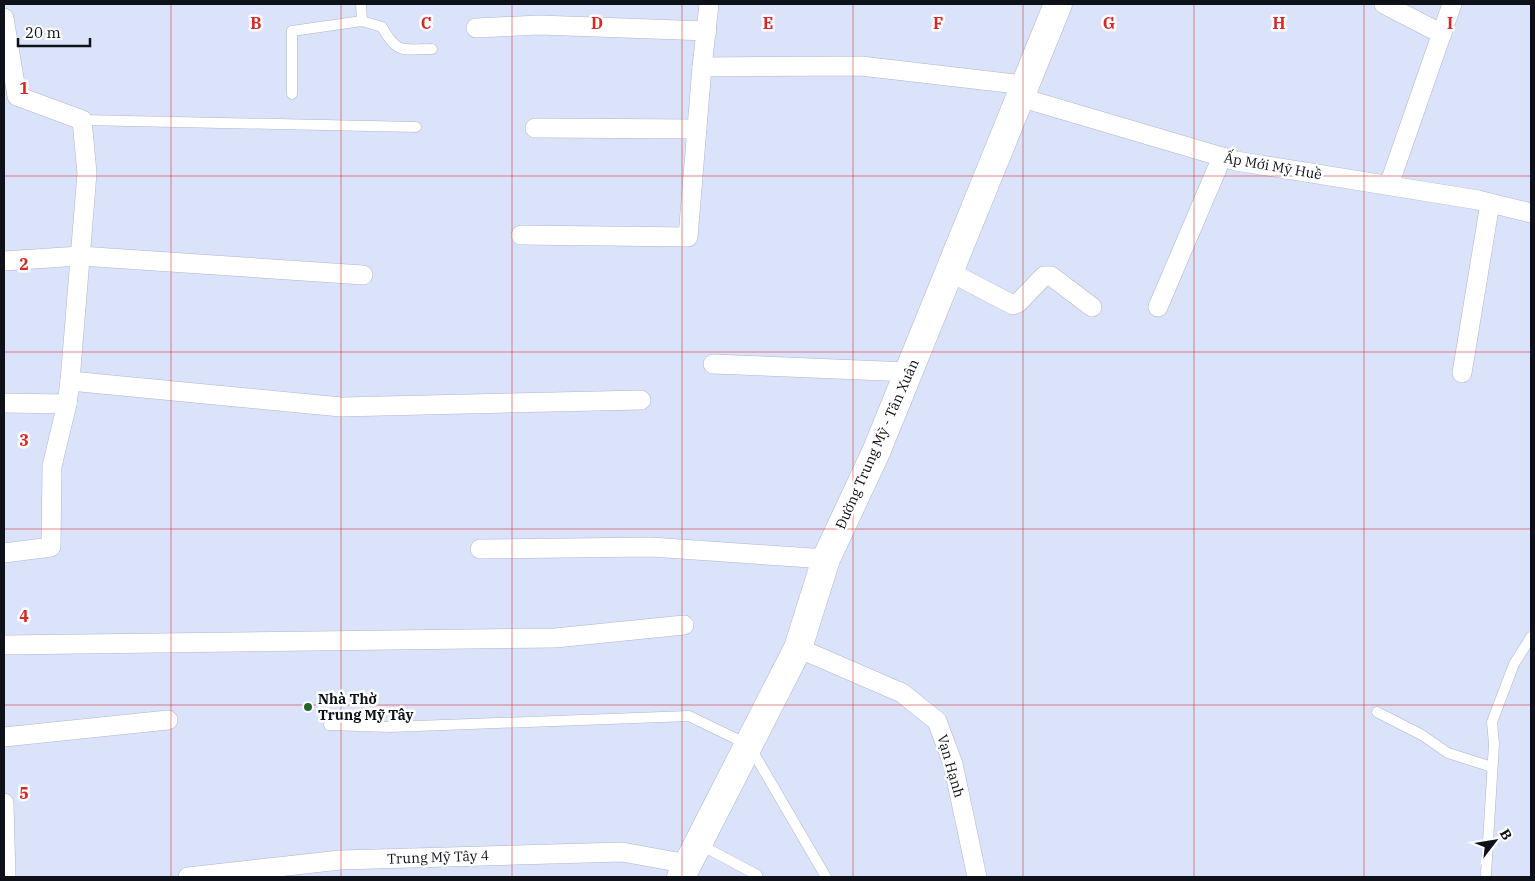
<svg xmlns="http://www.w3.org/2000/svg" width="1535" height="881" viewBox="0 0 1535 881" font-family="'IBM Plex Serif',serif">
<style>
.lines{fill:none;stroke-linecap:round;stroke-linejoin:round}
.lane-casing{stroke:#aeb5cb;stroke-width:11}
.street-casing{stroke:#aeb5cb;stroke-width:20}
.secondary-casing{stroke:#aeb5cb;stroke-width:29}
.lane{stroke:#fff;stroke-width:10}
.street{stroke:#fff;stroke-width:19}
.secondary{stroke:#fff;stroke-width:28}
.grid{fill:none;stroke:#d62828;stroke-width:1;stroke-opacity:0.55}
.poi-dot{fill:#26652e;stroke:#fff;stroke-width:2}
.labels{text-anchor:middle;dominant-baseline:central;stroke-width:5;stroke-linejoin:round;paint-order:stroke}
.street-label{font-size:14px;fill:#0f1118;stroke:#fff}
.poi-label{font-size:14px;font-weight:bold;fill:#0f1118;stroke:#fff;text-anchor:start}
.grid-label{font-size:16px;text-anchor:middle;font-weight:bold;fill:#d62828;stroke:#fff;stroke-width:5;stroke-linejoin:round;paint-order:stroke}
</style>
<rect width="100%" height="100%" fill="#dbe3fa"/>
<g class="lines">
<defs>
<g id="lane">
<path d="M361,4l1,17"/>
<path d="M292,94v-63l70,-10 20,6c16,28 20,22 50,22"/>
<path d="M82,120l334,7"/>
<path d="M1377,712l45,23 26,18 44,14"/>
<path d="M329,725l61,2 299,-11 60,29 77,132"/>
<path d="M699,844l58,31 -1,2"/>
<path d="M1486,874l8,-130 -2,-22 22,-58 17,-27"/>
</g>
<g id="street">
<path d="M1384,4l58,30"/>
<path d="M4,18l13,78 65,24 5,53 -17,208 -3,23 -15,62 -1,81 -47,6"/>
<path d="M476,28l63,-3 168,6"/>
<path d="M702,67l7,-63"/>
<path d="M1019,97l217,64 242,39 53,13"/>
<path d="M535,128l162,1"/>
<path d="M1389,185l63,-181"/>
<path d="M521,235l167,2 14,-170 159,-1 163,19"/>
<path d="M4,261l76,-5 283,19"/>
<path d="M950,272l63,33 5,-2 26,-27h7l41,31"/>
<path d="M1158,307l64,-150"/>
<path d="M713,364l196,8"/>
<path d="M1462,373l28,-170"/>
<path d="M70,381l271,26 300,-7"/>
<path d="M4,403l63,1"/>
<path d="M480,549l171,-2 175,12"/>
<path d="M4,645l551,-7 129,-13"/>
<path d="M798,648l104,45 35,28 16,43 24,113"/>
<path d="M4,737l164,-17"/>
<path d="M4,803l2,74"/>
<path d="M188,877l152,-17 282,-8 66,12"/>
</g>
<path id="secondary" d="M681,877l117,-229 28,-89 50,-107 182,-448"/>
</defs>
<!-- lane casing -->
<use href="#lane" class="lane-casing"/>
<!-- street casing -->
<use href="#street" class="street-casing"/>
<!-- secondary casing -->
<use href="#secondary" class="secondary-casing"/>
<!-- lane -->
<use href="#lane" class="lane"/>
<!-- street -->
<use href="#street" class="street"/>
<!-- secondary -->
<use href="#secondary" class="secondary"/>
</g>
<!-- grid -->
<path class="grid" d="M171,4v873M341,4v873M512,4v873M682,4v873M853,4v873M1023,4v873M1194,4v873M1364,4v873M4,176h1527M4,352h1527M4,529h1527M4,705h1527"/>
<!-- markers -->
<circle class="poi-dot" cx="308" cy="707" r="5"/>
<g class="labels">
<!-- street labels -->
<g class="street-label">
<text transform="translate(1273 166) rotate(10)">Ấp Mới Mỹ Huề</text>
<text transform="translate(877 444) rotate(-66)">Đường Trung Mỹ - Tân Xuân</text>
<text transform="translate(951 766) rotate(74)">Vạn Hạnh</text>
<text transform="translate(438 857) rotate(-2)">Trung Mỹ Tây 4</text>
</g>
<!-- poi labels -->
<g class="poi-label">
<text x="318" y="699">Nhà Thờ<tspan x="318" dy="16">Trung Mỹ Tây</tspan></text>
</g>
</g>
<g class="grid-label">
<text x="256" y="29">B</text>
<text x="426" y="29">C</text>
<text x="597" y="29">D</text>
<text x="768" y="29">E</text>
<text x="938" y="29">F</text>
<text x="1109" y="29">G</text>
<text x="1279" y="29">H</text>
<text x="1450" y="29">I</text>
<text x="24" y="94">1</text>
<text x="24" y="270">2</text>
<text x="24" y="446">3</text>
<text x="24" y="622">4</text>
<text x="24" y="799">5</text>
</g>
<!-- border -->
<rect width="1535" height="881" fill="none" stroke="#0f1118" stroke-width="10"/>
<!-- north arrow -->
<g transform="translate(1495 841) rotate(59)" stroke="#ffffff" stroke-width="4" paint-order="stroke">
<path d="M0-4L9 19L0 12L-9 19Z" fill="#0f1118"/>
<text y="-8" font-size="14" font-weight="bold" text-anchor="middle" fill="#0f1118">B</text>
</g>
<!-- scale -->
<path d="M18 38v8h72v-8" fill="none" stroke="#0f1118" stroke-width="2.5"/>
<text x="25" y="38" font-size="15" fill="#0f1118" stroke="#ffffff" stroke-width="4" paint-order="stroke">20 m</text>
</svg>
